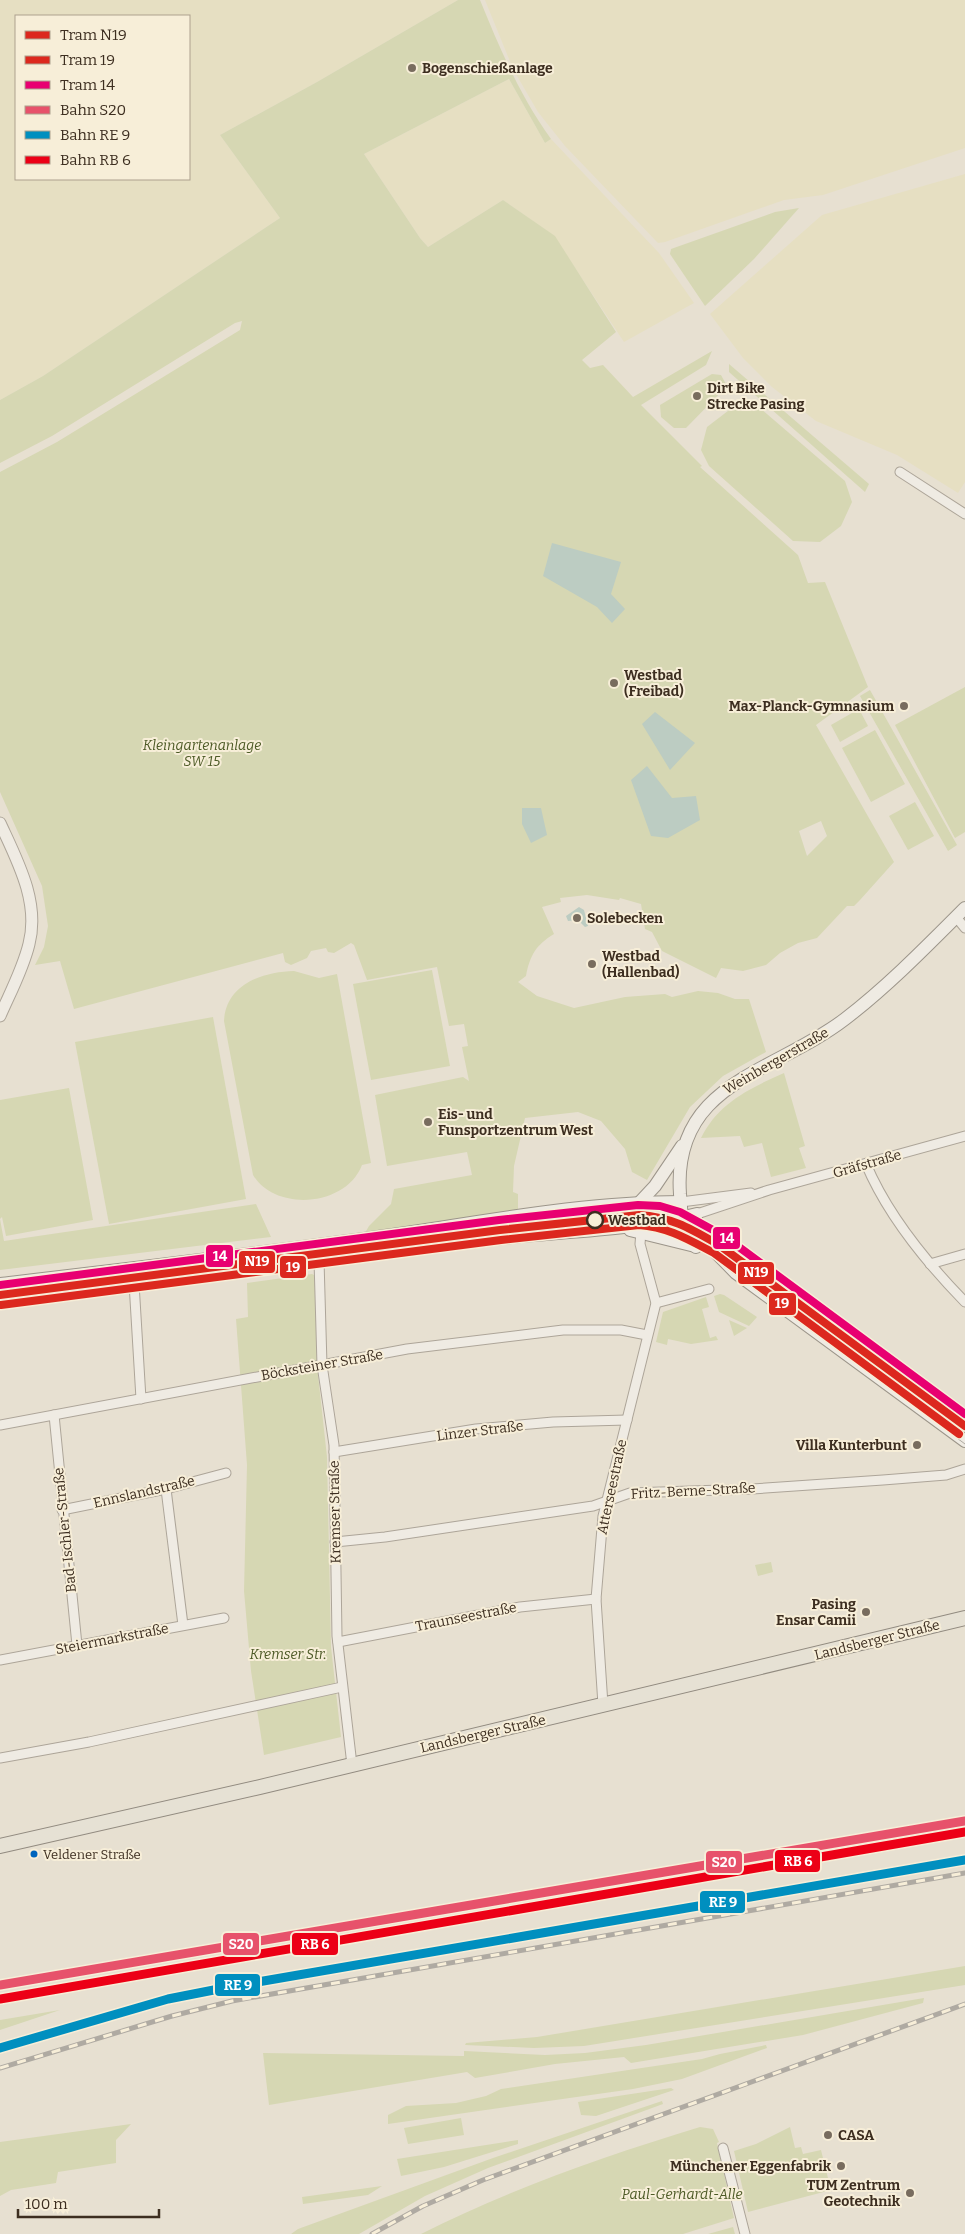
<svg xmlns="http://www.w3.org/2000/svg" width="965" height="2234" viewBox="0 0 965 2234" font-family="Bitter,serif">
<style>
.farmland{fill:#e6dfc2;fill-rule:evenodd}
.green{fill:#d6d7b3;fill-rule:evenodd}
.water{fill:#bcccc2}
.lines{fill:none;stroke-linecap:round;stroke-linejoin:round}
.minor-casing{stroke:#ada599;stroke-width:11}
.tertiary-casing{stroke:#ada599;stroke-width:13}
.secondary-casing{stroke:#9c958a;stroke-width:14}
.primary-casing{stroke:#928b80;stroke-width:16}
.minor{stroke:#efebe3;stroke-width:9}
.tertiary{stroke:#efebe3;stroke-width:11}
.secondary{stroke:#efebe3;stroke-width:12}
.primary{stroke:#e6e1d4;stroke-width:14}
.tram{stroke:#afaaa2;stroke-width:1}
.rail-casing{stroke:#afaaa2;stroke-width:5}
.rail{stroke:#f7eed8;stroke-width:3;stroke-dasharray:9;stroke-linecap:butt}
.rail-1-casing{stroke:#f7eed8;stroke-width:12}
.rail-2-casing{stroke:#f7eed8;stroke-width:12}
.rail-3-casing{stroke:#f7eed8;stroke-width:12}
.rail-1{stroke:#e7526b;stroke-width:9}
.rail-2{stroke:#008fbf;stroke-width:9}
.rail-3{stroke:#ec0016;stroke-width:9}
.tram-1-casing{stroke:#f7eed8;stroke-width:11}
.tram-2-casing{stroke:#f7eed8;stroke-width:11}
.tram-3-casing{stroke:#f7eed8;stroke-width:11}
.tram-1{stroke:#dc281e;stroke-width:8}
.tram-2{stroke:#dc281e;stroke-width:8}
.tram-3{stroke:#e80071;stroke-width:8}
.poi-dot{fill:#786c5e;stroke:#f7eed8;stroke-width:2}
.stop-dot{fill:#f7eed8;stroke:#3d2e20;stroke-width:2.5}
.bus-dot{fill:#0065bd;stroke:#f7eed8;stroke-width:2}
.labels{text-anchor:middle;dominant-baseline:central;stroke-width:4;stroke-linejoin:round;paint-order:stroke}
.bus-label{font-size:13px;fill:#3d2e20;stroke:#f7eed8;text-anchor:start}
.poi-label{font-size:14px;font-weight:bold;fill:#3d2e20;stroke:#f7eed8;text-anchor:start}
.park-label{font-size:14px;font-style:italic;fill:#4d5a26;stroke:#f7eed8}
.street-label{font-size:14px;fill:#3d2e20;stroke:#f7eed8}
.stop-label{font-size:14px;font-weight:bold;fill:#3d2e20;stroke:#f7eed8;text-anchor:start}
.line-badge{stroke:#f7eed8;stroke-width:2}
.badge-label{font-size:14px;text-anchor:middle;font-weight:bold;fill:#fff}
</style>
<rect width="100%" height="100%" fill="#e7e0d1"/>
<!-- farmland -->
<g class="farmland">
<path d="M0,0h458l-141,82 -97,53 60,83 -237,158 -43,24zM16,16h173v163h-173z"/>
<path d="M485,0h480v148l-142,47 -39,5 -119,42 -7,1 -93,-97 -27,-34 -25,-43z"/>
<path d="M509,79l36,64 6,-4 108,114 35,50 -70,39 -70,-106 -51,-36 -75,47 -8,-9 -56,-84z"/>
<path d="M965,174v308l-7,11 -61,-38 -81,-34 -44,-34 -29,-29 -33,-44 112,-99z"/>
</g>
<!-- green -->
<g class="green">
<path d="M458,0h22c20,49 40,96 71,139l-6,4 -36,-64 -145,75 56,84 8,9 75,-47 52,36 61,96 -34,28 8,8 13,-3 30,32 79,-46 -6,14 -65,40 61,61 -2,1 98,88 10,28 17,-1 43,105 -52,38 78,137 -34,38 -6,6h-7l-30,32 -19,5 -18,10 -14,12 -23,6 -22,-3 -5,10 -54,-27 -10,-19 -7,-3 -4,-25 -21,-6 -1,2 -32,-5 -27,3 1,4 -19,5 12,27c-18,11 -24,21 -28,42l-8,6 19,14 37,12 51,-11 40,-3 7,3 26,-6 20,2 17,6h14l17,53 -43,24 -33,31 -43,73 -15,-8 -7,-23 -24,-28 -23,-9 -53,6 -11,48 -1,26 5,2v20l-156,24 7,-12 22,-22 3,-15 78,-14 -5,-23 -80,14 -12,-71 88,-18 6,4 -7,-34 6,-1 -4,-22 -15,2 -12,-59 -70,13 -13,-35 -3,-2 -17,10 -6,-1 -2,-4 -15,3 -4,7 -16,7 -6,-3 -2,-9 -209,56 -14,-48 -25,4 9,-18 4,-21 -6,-40 -42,-94v-320l57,-30 183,-112 2,-9 -7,2 -183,113 -52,27v-63l43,-24 237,-158 -60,-83 97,-53zM821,821l6,15 -20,20 -8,-25z"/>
<path d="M799,208l-45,51 -49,47 -35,-52 1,-5 104,-37z"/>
<path d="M729,364l140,120 -4,8 -136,-120z"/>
<path d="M712,374l9,1 6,11 -41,42h-12l-13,-11 -1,-12z"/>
<path d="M753,402l92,79 7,21 -11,24 -21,16 -27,-1 -84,-75 -8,-16 6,-23 30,-23z"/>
<path d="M965,687v145l-10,6 -60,-113z"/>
<path d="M870,690l87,155 -9,6 -88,-155z"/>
<path d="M859,709l9,17 -28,16 -9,-17z"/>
<path d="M875,730l30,54 -34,18 -29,-54z"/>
<path d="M915,802l19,34 -26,14 -19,-34z"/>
<path d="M432,970l18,96 -79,14 -18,-96z"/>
<path d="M294,971l25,7 18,-4 34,189 -9,2c-16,42 -87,47 -109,10l-29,-154c2,-37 38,-49 70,-50z"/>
<path d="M213,1017l33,182 -137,25 -34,-182z"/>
<path d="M784,1073l21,73 -6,2 7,20 -35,9 -9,-34 -18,4 -4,-11 -39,2c17,-35 49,-50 83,-65z"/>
<path d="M69,1088l24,132 -87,16 -4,-19 -2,2 4,22 252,-37 15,33 -271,33v-170z"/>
<path d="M554,1215l2,15 -536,68 -1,-12z"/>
<path d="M312,1274l4,2 1,90 10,91 4,190 10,90 -77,18 -13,-84 -7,-80 3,-126 -11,-146 12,-2 -1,-34z"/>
<path d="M720,1294l4,1 33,22 -8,9 -30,-14 -5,-16z"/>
<path d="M706,1297l3,10 -7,2 8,29 6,-2 2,4 -27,4 -23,-5 -1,6 -11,-3 7,-30z"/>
<path d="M729,1320l18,8 -13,8z"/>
<path d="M771,1562l2,10 -15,4 -3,-11z"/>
<path d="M965,1966v19l-381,61 -50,2 -69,-3 1,-2 71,-6z"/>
<path d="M924,1998l-1,5 -120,32 -172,28 -7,-6 -69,7 -80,14 -8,-6 -198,33 -6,-52 201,3v-5l81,4 40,-2 61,-8z"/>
<path d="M60,2010l-60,20v-10z"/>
<path d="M766,2045l1,3 -85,31 -49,10 -245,35v-9l18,-9 50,-3 30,-7 15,-7 201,-30 18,-5z"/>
<path d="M671,2088l3,2 -78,26 -15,-1 -3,-13z"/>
<path d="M662,2101l1,3 -175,64 -63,28 -66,38h-68l7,-5 195,-71z"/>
<path d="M461,2118l3,17 -56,9 -4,-16z"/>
<path d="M131,2124l-15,16v23l-58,9 -2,11 -45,7 -11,6v-54z"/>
<path d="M700,2127l13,2 6,13 -2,1 17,75 -51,16h-262c89,-45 184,-78 279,-107z"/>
<path d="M790,2127l5,21 6,-1 2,7 18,-4 10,40 -83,22 -14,-61 22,-7z"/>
<path d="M518,2140v4l-74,23 -43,9 -4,-17z"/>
<path d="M382,2186l-14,9 -65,9 -1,-7z"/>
<path d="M733,2227l2,7h-27z"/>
</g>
<!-- water -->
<g class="water">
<path d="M552,543l69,19 -10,32 14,15 -13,14 -15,-16 -54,-31z"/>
<path d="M655,712l40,31 -25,27 -28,-46z"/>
<path d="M647,766l25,32 24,-2 4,24 -32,18 -17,-2 -20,-56z"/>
<path d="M522,808h19l6,27 -16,8 -9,-19z"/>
<path d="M579,907l5,3 4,16 -3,1 -7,-7 -10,1 -2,-5z"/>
</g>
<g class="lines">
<defs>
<g id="minor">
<path d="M900,472l65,42"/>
<path d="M956,917l9,11"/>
<path d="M866,1164c22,52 60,98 99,138"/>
<path d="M681,1202l70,-9"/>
<path d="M697,1214l72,-24 196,-54"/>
<path d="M319,1260l3,105 12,80 3,191 15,129"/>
<path d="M930,1264l35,-10"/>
<path d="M134,1283l7,116"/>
<path d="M656,1303l53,-14"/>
<path d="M54,1415l23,230"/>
<path d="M0,1425l407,-76 156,-19h58l26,5"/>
<path d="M334,1452l142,-23 77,-7 74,-2"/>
<path d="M166,1489l17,136"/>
<path d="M62,1510l104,-21 60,-16"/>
<path d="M335,1542l50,-5 208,-31 37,-13 122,-4 131,-9 63,-5 19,-6"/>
<path d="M338,1642l182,-35 76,-8"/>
<path d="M0,1660l224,-42"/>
<path d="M603,1705l-7,-106 7,-83 53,-213 -16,-59 1,-12"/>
<path d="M0,1758l89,-16 253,-55"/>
<path d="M723,2148l22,86"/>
</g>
<path id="tertiary" d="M0,823c17,37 40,79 29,121 -6,25 -19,49 -29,72"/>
<g id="secondary">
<path d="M640,1202l15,-16 27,-40"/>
<path d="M682,1218l54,55 229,168"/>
<path d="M630,1230l65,16"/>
<path d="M696,1247c-16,-15 -14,-33 -16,-53 -8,-112 95,-121 165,-175 43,-33 82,-73 120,-111"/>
<path d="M0,1284c128,-15 257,-30 385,-48 98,-14 197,-34 296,-34"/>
<path d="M0,1303c161,-24 322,-43 484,-63 71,-9 143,-8 213,-26"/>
</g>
<path id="primary" d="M0,1846l260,-59 705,-169"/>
</defs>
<!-- minor casing -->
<use href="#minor" class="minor-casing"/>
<!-- tertiary casing -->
<use href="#tertiary" class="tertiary-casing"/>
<!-- secondary casing -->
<use href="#secondary" class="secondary-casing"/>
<!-- primary casing -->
<use href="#primary" class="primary-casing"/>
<!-- minor -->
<use href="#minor" class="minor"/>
<!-- tertiary -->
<use href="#tertiary" class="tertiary"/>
<!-- secondary -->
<use href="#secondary" class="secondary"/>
<!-- primary -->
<use href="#primary" class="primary"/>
<!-- tram -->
<path class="tram" d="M677,1221l17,13 28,31 243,179"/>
<defs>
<g id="rail">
<path d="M0,2068l172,-52 60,-15 733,-128"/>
<path d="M372,2234l51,-28 60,-26 482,-176"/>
</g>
</defs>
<!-- rail casing -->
<use href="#rail" class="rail-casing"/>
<!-- rail -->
<use href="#rail" class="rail"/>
<defs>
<path id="rail-1" d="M0,1985l965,-164"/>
<path id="rail-2" d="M0,2048l168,-49 61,-12 736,-127"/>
<path id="rail-3" d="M0,1999l965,-167"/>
</defs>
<!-- rail-1 casing -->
<use href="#rail-1" class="rail-1-casing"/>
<!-- rail-2 casing -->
<use href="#rail-2" class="rail-2-casing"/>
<!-- rail-3 casing -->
<use href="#rail-3" class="rail-3-casing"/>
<!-- rail-1 -->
<use href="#rail-1" class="rail-1"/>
<!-- rail-2 -->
<use href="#rail-2" class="rail-2"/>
<!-- rail-3 -->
<use href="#rail-3" class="rail-3"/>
<defs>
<path id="tram-1" d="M0,1295l500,-65 139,-15c33,2 52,14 80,30l246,181"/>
<path id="tram-2" d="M1,1305l500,-65 138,-15c29,2 50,15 75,28l245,181"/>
<path id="tram-3" d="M0,1285l499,-65 139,-15 22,1 20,6 44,24 241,178"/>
</defs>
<!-- tram-1 casing -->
<use href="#tram-1" class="tram-1-casing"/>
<!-- tram-2 casing -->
<use href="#tram-2" class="tram-2-casing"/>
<!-- tram-3 casing -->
<use href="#tram-3" class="tram-3-casing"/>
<!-- tram-1 -->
<use href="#tram-1" class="tram-1"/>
<!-- tram-2 -->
<use href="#tram-2" class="tram-2"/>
<!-- tram-3 -->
<use href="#tram-3" class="tram-3"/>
</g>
<!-- markers -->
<g class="poi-dot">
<circle cx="412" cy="68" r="5"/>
<circle cx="697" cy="396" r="5"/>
<circle cx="614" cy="683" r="5"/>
<circle cx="904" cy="706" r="5"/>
<circle cx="577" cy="918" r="5"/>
<circle cx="592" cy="964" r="5"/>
<circle cx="428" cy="1122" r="5"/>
<circle cx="917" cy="1445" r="5"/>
<circle cx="866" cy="1612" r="5"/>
<circle cx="828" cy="2135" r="5"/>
<circle cx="841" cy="2166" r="5"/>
<circle cx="910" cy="2193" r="5"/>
</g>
<circle class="stop-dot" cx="595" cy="1220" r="8"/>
<circle class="bus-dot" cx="34" cy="1854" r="4.5"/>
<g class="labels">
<!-- bus labels -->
<g class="bus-label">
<text x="43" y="1854">Veldener Straße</text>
</g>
<!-- poi labels -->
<g class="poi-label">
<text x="422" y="68">Bogenschießanlage</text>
<text x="707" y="388">Dirt Bike<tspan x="707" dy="16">Strecke Pasing</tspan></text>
<text x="624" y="675">Westbad<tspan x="624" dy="16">(Freibad)</tspan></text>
<text x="894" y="706" text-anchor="end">Max-Planck-Gymnasium</text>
<text x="587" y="918">Solebecken</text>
<text x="602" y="956">Westbad<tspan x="602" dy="16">(Hallenbad)</tspan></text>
<text x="438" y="1114">Eis- und<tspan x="438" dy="16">Funsportzentrum West</tspan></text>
<text x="907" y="1445" text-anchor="end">Villa Kunterbunt</text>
<text x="856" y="1604" text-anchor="end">Pasing<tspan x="856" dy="16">Ensar Camii</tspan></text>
<text x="838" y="2135">CASA</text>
<text x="831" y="2166" text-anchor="end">Münchener Eggenfabrik</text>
<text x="900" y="2185" text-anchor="end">TUM Zentrum<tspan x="900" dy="16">Geotechnik</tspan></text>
</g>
<!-- park labels -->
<g class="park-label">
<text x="202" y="745">Kleingartenanlage<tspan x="202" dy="16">SW 15</tspan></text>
<text x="288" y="1654">Kremser Str.</text>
<text x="682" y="2194">Paul-Gerhardt-Alle</text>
</g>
<!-- street labels -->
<g class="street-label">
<text transform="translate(776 1061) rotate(-30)">Weinbergerstraße</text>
<text transform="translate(867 1164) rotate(-16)">Gräfstraße</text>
<text transform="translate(322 1365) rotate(-10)">Böcksteiner Straße</text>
<text transform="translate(480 1431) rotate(-7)">Linzer Straße</text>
<text transform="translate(612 1487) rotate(-78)">Atterseestraße</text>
<text transform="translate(693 1491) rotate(-3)">Fritz-Berne-Straße</text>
<text transform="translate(144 1492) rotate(-13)">Ennslandstraße</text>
<text transform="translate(335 1512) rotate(-91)">Kremser Straße</text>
<text transform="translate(65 1530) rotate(-96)">Bad-Ischler-Straße</text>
<text transform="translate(466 1617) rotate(-11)">Traunseestraße</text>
<text transform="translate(112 1639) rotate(-11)">Steiermarkstraße</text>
<text transform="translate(877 1640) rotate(-14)">Landsberger Straße</text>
<text transform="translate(483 1734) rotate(-13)">Landsberger Straße</text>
</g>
<!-- stop labels -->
<g class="stop-label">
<text x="608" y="1220">Westbad</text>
</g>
</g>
<g class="line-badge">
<rect x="712" y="1226" width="29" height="24" rx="5" fill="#e80071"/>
<rect x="205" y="1244" width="29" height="24" rx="5" fill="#e80071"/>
<rect x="238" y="1250" width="38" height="24" rx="5" fill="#dc281e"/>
<rect x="279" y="1255" width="28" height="24" rx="5" fill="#dc281e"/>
<rect x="737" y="1261" width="38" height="24" rx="5" fill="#dc281e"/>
<rect x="768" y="1292" width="29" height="24" rx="5" fill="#dc281e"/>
<rect x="774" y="1849" width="47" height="24" rx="5" fill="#ec0016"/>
<rect x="705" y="1850" width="38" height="24" rx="5" fill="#e7526b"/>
<rect x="699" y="1890" width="47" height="24" rx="5" fill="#008fbf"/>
<rect x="222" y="1932" width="38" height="24" rx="5" fill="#e7526b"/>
<rect x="291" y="1932" width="48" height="24" rx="5" fill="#ec0016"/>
<rect x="214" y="1973" width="47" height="24" rx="5" fill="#008fbf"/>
</g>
<g class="badge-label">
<text x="727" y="1243">14</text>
<text x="220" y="1261">14</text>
<text x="257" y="1266">N19</text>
<text x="293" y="1272">19</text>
<text x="756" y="1277">N19</text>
<text x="782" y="1308">19</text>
<text x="798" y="1866">RB 6</text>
<text x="724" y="1867">S20</text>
<text x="723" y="1907">RE 9</text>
<text x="241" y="1949">S20</text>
<text x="315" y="1949">RB 6</text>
<text x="238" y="1990">RE 9</text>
</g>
<!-- legend -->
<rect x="15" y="15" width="175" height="165" fill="#f7eed8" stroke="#ada18e"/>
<rect x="25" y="31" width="25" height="8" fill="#dc281e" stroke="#ada18e"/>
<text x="60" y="40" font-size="15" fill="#3d2e20">Tram N19</text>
<rect x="25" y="56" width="25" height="8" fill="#dc281e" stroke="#ada18e"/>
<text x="60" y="65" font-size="15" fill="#3d2e20">Tram 19</text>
<rect x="25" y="81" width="25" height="8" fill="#e80071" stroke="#ada18e"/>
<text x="60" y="90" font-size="15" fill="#3d2e20">Tram 14</text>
<rect x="25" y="106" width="25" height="8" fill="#e7526b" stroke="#ada18e"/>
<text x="60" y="115" font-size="15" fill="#3d2e20">Bahn S20</text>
<rect x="25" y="131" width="25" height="8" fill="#008fbf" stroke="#ada18e"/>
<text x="60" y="140" font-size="15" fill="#3d2e20">Bahn RE 9</text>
<rect x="25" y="156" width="25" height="8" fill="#ec0016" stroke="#ada18e"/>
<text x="60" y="165" font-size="15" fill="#3d2e20">Bahn RB 6</text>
<!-- scale -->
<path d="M18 2209v8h141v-8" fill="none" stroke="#3d2e20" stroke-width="2.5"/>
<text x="25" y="2209" font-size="15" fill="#3d2e20" stroke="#f7eed8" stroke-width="4" paint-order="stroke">100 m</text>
</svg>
